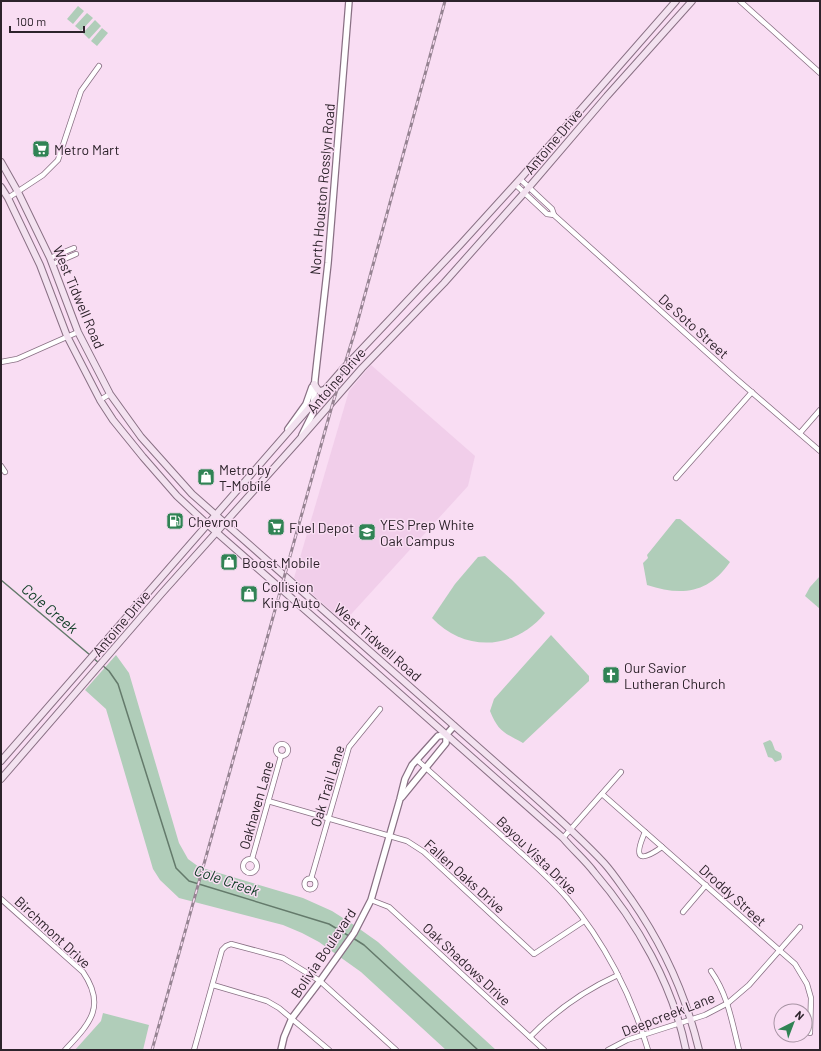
<svg xmlns="http://www.w3.org/2000/svg" width="821" height="1051" viewBox="0 0 821 1051" font-family="Barlow,sans-serif">
<style>
.built{fill:#f1ceea}
.green{fill:#b0cdb9}
.lines{fill:none;stroke-linecap:round;stroke-linejoin:round}
.stream{stroke:#647a6b;stroke-width:1.5}
.minor-casing{stroke:#897084;stroke-width:6}
.tertiary-casing{stroke:#897084;stroke-width:8}
.secondary-casing{stroke:#897084;stroke-width:8}
.minor{stroke:#fff;stroke-width:4.5}
.tertiary{stroke:#fff;stroke-width:5.5}
.secondary{stroke:#f3e2f0;stroke-width:6}
.rail-casing{stroke:#968392;stroke-width:3}
.rail{stroke:#f9ddf3;stroke-width:1.5;stroke-dasharray:4.5;stroke-linecap:butt}
.labels{text-anchor:middle;dominant-baseline:central;stroke-width:3;stroke-linejoin:round;paint-order:stroke}
.street-label{font-size:14px;fill:#2d232b;stroke:#f9ddf3}
.poi-label{font-size:14px;fill:#2d232b;stroke:#f9ddf3;text-anchor:start}
.water-label{font-size:15px;font-style:italic;fill:#0a3a21;stroke:#f9ddf3}
</style>
<rect width="100%" height="100%" fill="#f9ddf3"/>
<!-- built -->
<path class="built" d="M371,365l104,91 -7,30 -124,136 -50,-44 55,-187z"/>
<!-- green -->
<g class="green">
<path d="M78,6l6,5 -11,13 -6,-5z"/>
<path d="M87,13l6,5 -12,13 -6,-5z"/>
<path d="M95,20l6,6 -12,13 -6,-6z"/>
<path d="M102,28l6,5 -11,13 -6,-5z"/>
<path d="M676,519h4l50,43c-22,32 -49,34 -83,23l-4,-22 5,-5 -1,-3z"/>
<path d="M485,556l27,24 33,33c-30,37 -80,40 -113,5l23,-34 23,-27z"/>
<path d="M820,576v33l-15,-13 5,-9z"/>
<path d="M551,635l38,41v5l-66,62c-19,-10 -25,-12 -33,-32l4,-12z"/>
<path d="M116,655l13,18 50,170 9,16 11,8 104,31 29,13 22,14 24,17 118,108h-50l-85,-78 -42,-30 -17,-9 -19,-8 -104,-27 -19,-18 -7,-11 -47,-160 -21,-19z"/>
<path d="M770,740l2,2 3,8 6,3 1,4 -1,3 -6,2 -3,-4 -4,-1 -5,-14z"/>
<path d="M103,1013l46,12 -6,25h-68l26,-29z"/>
</g>
<g class="lines">
<!-- stream -->
<g class="stream">
<path d="M1,580l89,75"/>
<path d="M93,658l6,5"/>
<path d="M102,665l7,6 9,13 58,184 13,13 140,43 20,12"/>
<path d="M353,938l11,7 114,105"/>
</g>
<defs>
<g id="minor">
<path d="M740,1l80,72"/>
<path d="M520,179l32,30 2,6"/>
<path d="M515,184l32,30 7,1 179,161 87,75"/>
<path d="M8,198l35,-23 15,-15 23,-69 18,-25"/>
<path d="M50,258l24,-10"/>
<path d="M53,264l23,-10"/>
<path d="M1,362l16,-3 61,-27"/>
<path d="M100,400l10,-6"/>
<path d="M800,433l20,-23"/>
<path d="M1,466l4,6"/>
<path d="M676,478l76,-86"/>
<circle cx="282" cy="750" r="6"/>
<path d="M417,760c28,25 56,50 84,75 22,20 46,40 66,63 37,43 65,98 81,152"/>
<path d="M602,794l193,170 12,20 4,14 -1,35"/>
<path d="M268,801l139,40 17,11 110,102 50,-33"/>
<path d="M645,832c-11,25 -7,32 17,15"/>
<path d="M563,838l58,-66"/>
<path d="M252,859l29,-103"/>
<circle cx="250" cy="866" r="7"/>
<circle cx="310" cy="884" r="5.5"/>
<path d="M311,879l38,-132 31,-38"/>
<path d="M1,899l82,73c24,35 6,52 -18,78"/>
<path d="M371,900l18,7 155,143"/>
<path d="M683,912l23,-27"/>
<path d="M711,971c17,24 21,51 28,79"/>
<path d="M213,985l54,16 12,7 50,42"/>
<path d="M530,1037c26,-27 55,-47 88,-62"/>
<path d="M194,1050l28,-100 4,-4 5,-2 52,14 37,23 76,69"/>
<path d="M608,1050l19,-10 78,-25 23,-12 21,-18 51,-58"/>
</g>
<g id="tertiary">
<path d="M288,429l18,-25 6,-17"/>
<path d="M302,435l11,-22 2,-34 13,-116 21,-262"/>
<path d="M402,797l44,-54v-8l8,-9"/>
<path d="M281,1050l3,-13 8,-19 28,-37 34,-48 17,-33 29,-101 5,-20 7,-14 26,-29 8,-1"/>
</g>
<g id="secondary">
<path d="M1,162l17,30 32,66 28,74 32,62 31,43 51,57 328,290c28,25 58,51 84,79 10,11 18,24 27,36 32,46 55,96 68,151"/>
<path d="M1,187l7,11 32,67 27,71 33,64 13,20 30,37 34,39 30,28 121,106 235,208c10,12 22,22 31,34 43,50 79,113 92,178"/>
<path d="M314,384l4,6 3,1 5,-2"/>
<path d="M1,761l342,-392 117,-124 60,-66 156,-178"/>
<path d="M1,779l161,-186 137,-153 63,-72 82,-85 80,-90 83,-97 85,-95"/>
</g>
</defs>
<!-- minor casing -->
<use href="#minor" class="minor-casing"/>
<!-- tertiary casing -->
<use href="#tertiary" class="tertiary-casing"/>
<!-- secondary casing -->
<use href="#secondary" class="secondary-casing"/>
<!-- minor -->
<use href="#minor" class="minor"/>
<!-- tertiary -->
<use href="#tertiary" class="tertiary"/>
<!-- secondary -->
<use href="#secondary" class="secondary"/>
<defs>
<path id="rail" d="M152,1050l180,-644 23,-75 90,-330"/>
</defs>
<!-- rail casing -->
<use href="#rail" class="rail-casing"/>
<!-- rail -->
<use href="#rail" class="rail"/>
</g>
<!-- icons -->
<defs>
<symbol id="supermarket-square" viewBox="-11 -11 22 22"><rect x="-9" y="-9" width="18" height="18" rx="4" fill="#308354" stroke="#f9ddf3"/><path d="M-6-5.5h2.5l.6 2H6L4.5 2H-2.5L-4.4-4H-6ZM-1.5 3.2a1.3 1.3 0 1 0 .1 0ZM3 3.2a1.3 1.3 0 1 0 .1 0Z" fill="#fff"/></symbol>
<symbol id="shop-square" viewBox="-11 -11 22 22"><rect x="-9" y="-9" width="18" height="18" rx="4" fill="#308354" stroke="#f9ddf3"/><path d="M-5-2.5h2.3a2.7 3.5 0 0 1 5.4 0H5L5.5 6h-11ZM-1.5-2.5h3a1.5 2.3 0 0 0-3 0Z" fill="#fff"/></symbol>
<symbol id="fuel-square" viewBox="-11 -11 22 22"><rect x="-9" y="-9" width="18" height="18" rx="4" fill="#308354" stroke="#f9ddf3"/><path d="M-5.5-6h7V0h2V4h1.3V-2.5L3-4.5l.8-.8L6-3V5H2.5V1h-1V6h-7ZM-4.2-4.7v3.2H.2V-4.7Z" fill="#fff"/></symbol>
<symbol id="school-square" viewBox="-11 -11 22 22"><rect x="-9" y="-9" width="18" height="18" rx="4" fill="#308354" stroke="#f9ddf3"/><path d="M0-5L7-2L0 1L-7-2ZM-4 1L0 2.5L4 1V4Q0 6-4 4Z" fill="#fff"/></symbol>
<symbol id="church-square" viewBox="-11 -11 22 22"><rect x="-9" y="-9" width="18" height="18" rx="4" fill="#308354" stroke="#f9ddf3"/><path d="M-1.2-6h2.4v3.5h3.3v2.4h-3.3V6h-2.4V-.1h-3.3v-2.4h3.3Z" fill="#fff"/></symbol>
</defs>
<g fill-rule="evenodd">
<use href="#supermarket-square" x="31" y="139" width="20" height="20"/>
<use href="#shop-square" x="196" y="467" width="20" height="20"/>
<use href="#fuel-square" x="165" y="511" width="20" height="20"/>
<use href="#supermarket-square" x="266" y="517" width="20" height="20"/>
<use href="#school-square" x="357" y="522" width="20" height="20"/>
<use href="#shop-square" x="219" y="552" width="20" height="20"/>
<use href="#shop-square" x="239" y="584" width="20" height="20"/>
<use href="#church-square" x="601" y="665" width="20" height="20"/>
</g>
<g class="labels">
<!-- street labels -->
<g class="street-label">
<text transform="translate(553 141) rotate(-50)">Antoine Drive</text>
<text transform="translate(322 189) rotate(-85)">North Houston Rosslyn Road</text>
<text transform="translate(79 297) rotate(67)">West Tidwell Road</text>
<text transform="translate(694 326) rotate(42)">De Soto Street</text>
<text transform="translate(336 380) rotate(-49)">Antoine Drive</text>
<text transform="translate(121 623) rotate(-50)">Antoine Drive</text>
<text transform="translate(378 642) rotate(41)">West Tidwell Road</text>
<text transform="translate(327 786) rotate(-73)">Oak Trail Lane</text>
<text transform="translate(256 805) rotate(-74)">Oakhaven Lane</text>
<text transform="translate(537 855) rotate(44)">Bayou Vista Drive</text>
<text transform="translate(465 876) rotate(42)">Fallen Oaks Drive</text>
<text transform="translate(733 895) rotate(42)">Droddy Street</text>
<text transform="translate(53 932) rotate(43)">Birchmont Drive</text>
<text transform="translate(323 953) rotate(-56)">Bolivia Boulevard</text>
<text transform="translate(467 964) rotate(43)">Oak Shadows Drive</text>
<text transform="translate(668 1014) rotate(-21)">Deepcreek Lane</text>
</g>
<!-- poi labels -->
<g class="poi-label">
<text x="54" y="149">Metro Mart</text>
<text x="219" y="469">Metro by<tspan x="219" dy="16">T-Mobile</tspan></text>
<text x="188" y="521">Chevron</text>
<text x="380" y="524">YES Prep White<tspan x="380" dy="16">Oak Campus</tspan></text>
<text x="289" y="527">Fuel Depot</text>
<text x="242" y="562">Boost Mobile</text>
<text x="262" y="586">Collision<tspan x="262" dy="16">King Auto</tspan></text>
<text x="624" y="667">Our Savior<tspan x="624" dy="16">Lutheran Church</tspan></text>
</g>
<!-- water labels -->
<g class="water-label">
<text transform="translate(50 608) rotate(40)">Cole Creek</text>
<text transform="translate(227 880) rotate(19)">Cole Creek</text>
</g>
</g>
<!-- border -->
<rect width="821" height="1051" fill="none" stroke="#2d232b" stroke-width="4"/>
<!-- north arrow -->
<g transform="translate(793 1023) rotate(42)"><circle r="19" fill="#f9ddf3" stroke="#a793a3"/>
<path d="M0-3L7 15L0 10L-7 15Z" fill="#308354"/>
<text y="-6" font-size="11" font-weight="bold" text-anchor="middle" fill="#2d232b">N</text>
</g>
<!-- scale -->
<path d="M10 26v6h74v-6" fill="none" stroke="#2d232b" stroke-width="2"/>
<text x="16" y="26" font-size="12" fill="#2d232b" stroke="#f9ddf3" stroke-width="3" paint-order="stroke">100 m</text>
</svg>
